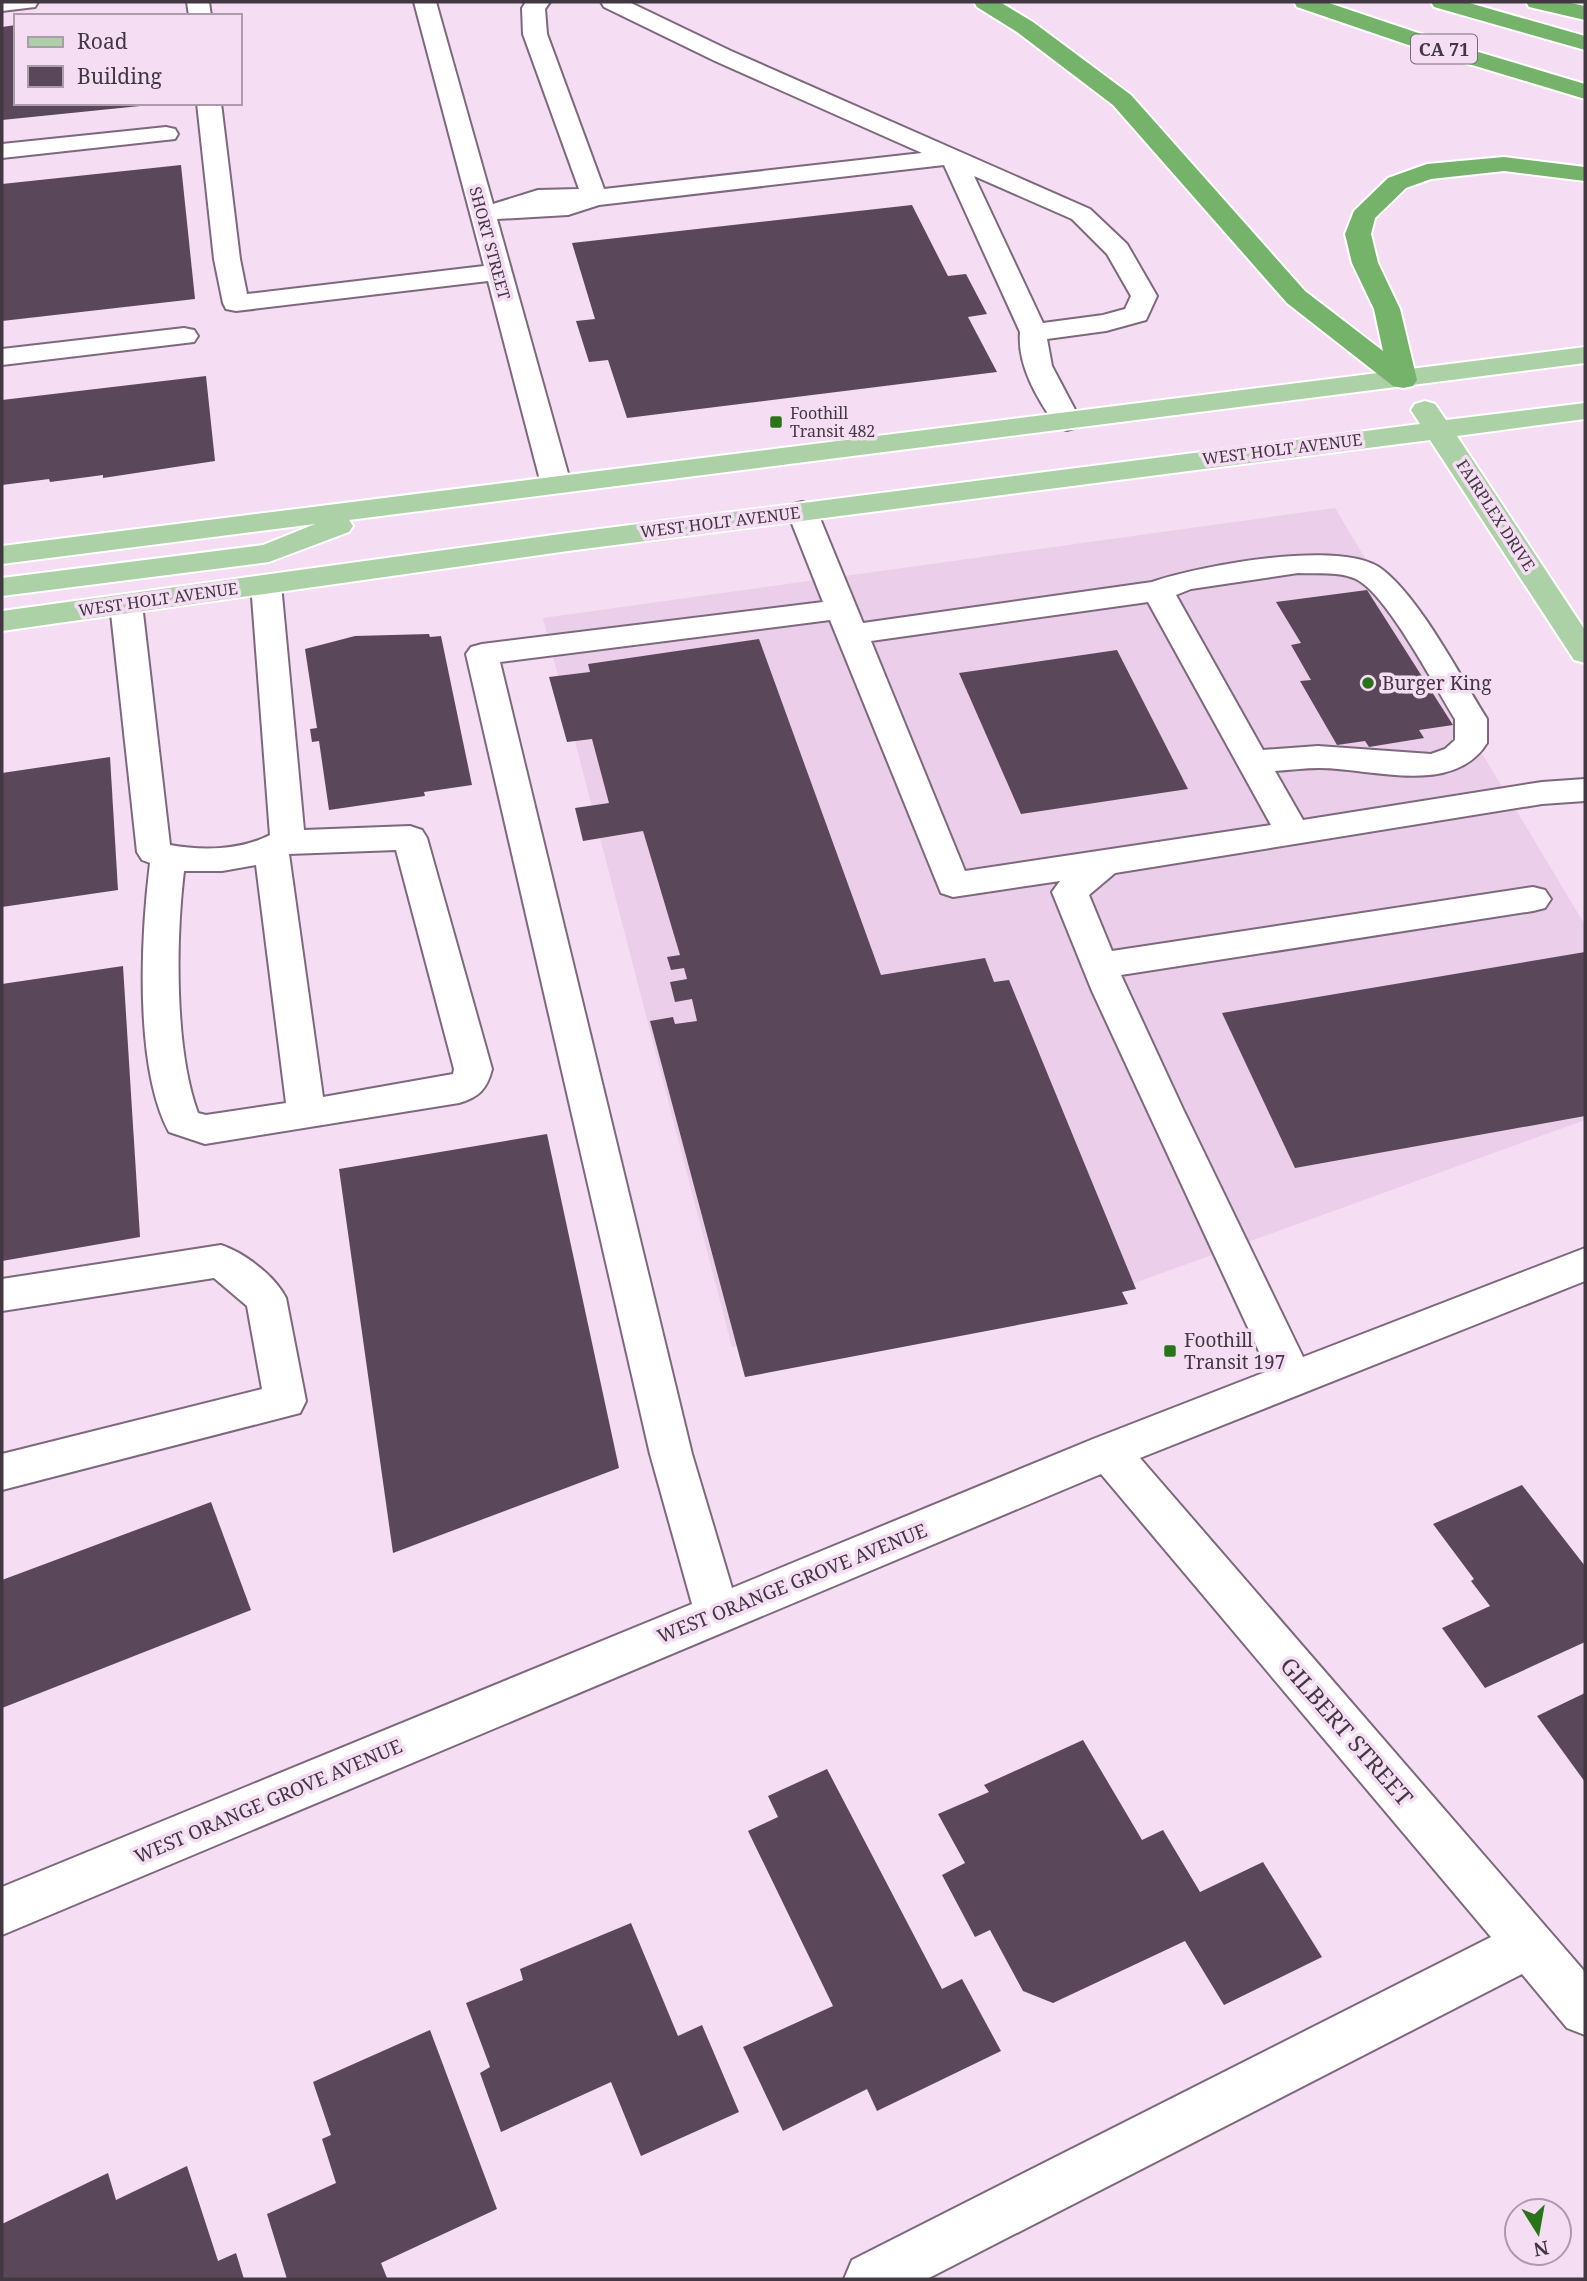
<svg xmlns="http://www.w3.org/2000/svg" width="1587" height="2281" viewBox="0 0 1587 2281" font-family="'Noto Serif',serif">
<style>
.built{fill:#ebcee9}
.building{fill:#5b475a}
.lines{fill:none;stroke-linecap:round;stroke-linejoin:round}
.minor-casing{stroke:#7d687c;stroke-width:4}
.major-casing{stroke:#fff;stroke-width:4}
.highway-casing{stroke:#fff;stroke-width:4}
.minor{fill:#fff;fill-rule:evenodd}
.major{fill:#acd1a6;fill-rule:evenodd}
.highway{fill:#75b36b;fill-rule:evenodd}
.poi-dot{fill:#29741a;stroke:#f5ddf3;stroke-width:2.5}
.labels{text-anchor:middle;dominant-baseline:central;stroke-width:7;stroke-linejoin:round;paint-order:stroke}
.far-street-label{font-size:16px;fill:#423841;stroke:#f5ddf3}
.far-poi-label{font-size:16px;fill:#423841;stroke:#f5ddf3;text-anchor:start}
.shield{fill:#f5ddf3;stroke:#786a76;stroke-width:2}
.shield-label{font-size:18px;font-weight:bold;fill:#423841}
.poi-label{font-size:19px;fill:#423841;stroke:#f5ddf3;text-anchor:start}
.street-label{font-size:19px;fill:#423841;stroke:#f5ddf3}
.near-street-label{font-size:23px;fill:#423841;stroke:#f5ddf3}
</style>
<rect width="100%" height="100%" fill="#f5ddf3"/>
<!-- built -->
<path class="built" d="M1335,508l250,417v195l-481,174 -372,53 -189,-729z"/>
<!-- building -->
<g class="building">
<path d="M16,25v78l134,2 -148,15v-93z"/>
<path d="M181,165l14,134 -193,22v-137z"/>
<path d="M912,205l36,71 18,-2 21,40 -19,3 29,55 -370,46 -19,-58 -19,2 -13,-41 19,-2 -23,-76z"/>
<path d="M206,376l9,85 -112,17v-3l-53,7 -1,-3 -47,6v-85z"/>
<path d="M1367,590l86,135 -34,5 5,8 -55,9 -4,-6 -28,4 -37,-64 11,-1 -20,-35 10,-2 -25,-41z"/>
<path d="M429,634l1,3 11,-1 31,149 -48,7 1,4 -96,14 -10,-69 -7,1 -2,-13 7,-1 -12,-79 50,-13z"/>
<path d="M759,639l122,336 104,-17 9,24 15,-2 127,309 -14,3 6,12 -383,73 -95,-356 23,-4 2,7 22,-3 -5,-22 -17,3 -5,-20 17,-3 -3,-11 -13,2 -4,-13 13,-2 -37,-124 -60,10 -8,-33 34,-5 -17,-64 -25,3 -18,-65 41,-5 -2,-8z"/>
<path d="M1117,650l71,139 -167,25 -62,-141z"/>
<path d="M110,757l8,133 -116,17v-134z"/>
<path d="M1585,952v164l-290,52 -73,-155z"/>
<path d="M123,966l17,271 -138,24v-277z"/>
<path d="M547,1134l72,334 -226,85 -54,-384z"/>
<path d="M1522,1485l63,81v76l-100,46 -43,-60 48,-22 -19,-25 3,-2 -41,-55z"/>
<path d="M211,1502l40,108 -249,98v-128z"/>
<path d="M1585,1693v89l-48,-66z"/>
<path d="M1083,1740l59,100 21,-10 37,62 63,-30 59,95 -98,48 -39,-64 -132,62 -30,-12 -33,-61 -15,7 -33,-62 23,-12 -27,-49 51,-22 -5,-7z"/>
<path d="M827,1769l115,220 20,-10 39,72 -124,60 -10,-22 -84,42 -40,-84 90,-41 -85,-175 30,-14 -10,-21z"/>
<path d="M631,1923l47,113 24,-11 37,87 -98,44 -30,-74 -110,50 -21,-59 10,-6 -24,-64 57,-23 -3,-11z"/>
<path d="M430,2030l67,179 -116,54 6,15 -3,1h-97l-20,-65 69,-31 -14,-44 9,-4 -18,-53z"/>
<path d="M187,2166l31,95 18,-8 8,26h-242v-55l106,-51 8,27z"/>
</g>
<g class="lines">
<defs>
<g id="minor">
<path d="M2,2h36l-3,5 -33,4z"/>
<path d="M187,2h22l2,14h-22z"/>
<path d="M414,2h22l57,202 45,-14 41,-1 -56,-155 -1,-26 4,-6h24l-5,7 2,25 57,155 318,-36 -207,-92 -111,-54 -3,-5h28l102,49 359,158 37,35 30,52 -11,24 -40,11 -59,8 5,27 29,55 -4,6 -10,3 -10,-3c-19,-27 -40,-61 -37,-95l-76,-167 -345,40 -31,10 -71,4 74,265 -5,6 -10,3 -10,-3 -5,-6 -53,-203 -252,30 -10,-2 -3,-6 -9,-44 -17,-156h24l19,156 7,35 237,-28zM974,176l98,43 35,35 24,42 -6,13 -22,6 -60,8z"/>
<path d="M166,127l9,2 3,5 -3,5 -173,19v-14z"/>
<path d="M184,328l10,2 4,6 -4,6 -192,23v-16z"/>
<path d="M802,502l11,3 4,6 46,112 289,-41c46,-16 192,-44 231,-12 38,30 77,106 104,149v24c-34,54 -115,25 -168,25 -15,0 -29,2 -44,3l28,49 239,-38 43,-3v22l-43,3 -427,69 -26,22 23,56 421,-64 12,3 6,9 -6,9 -12,3 -412,64 62,134 120,248 282,-109v33l-445,177 445,514v63l-18,-7 -45,-54 -595,305h-83l8,-19 639,-323 -390,-463 -1099,461v-48l690,-283 -42,-150 -184,-800 5,-7 11,-3 341,-42 -36,-91 4,-6zM1298,573c19,1 41,-2 58,6 31,15 79,108 99,140v21l-10,9 -14,5 -113,-8 -55,4 -87,-155 15,-6zM1148,602l123,223 -306,46 -94,-230zM830,620l111,273 12,4 107,-16 -8,11 40,99 176,380 -175,68 -361,149 -40,-134 -192,-792z"/>
<path d="M266,575l11,2 4,7 23,246 106,-4 12,4 5,8 65,231c-5,20 -13,28 -33,34l-254,41 -36,-12c-35,-65 -28,-196 -19,-269l-8,-3 -5,-8 -27,-248 5,-7 11,-2 11,2 5,7 28,241c33,6 71,5 100,-10l-19,-251 4,-7zM396,850l58,219 -1,5 -130,23 -34,-243zM256,865l30,238 -80,12 -8,-2c-24,-64 -22,-175 -14,-242h38z"/>
<path d="M221,1245c24,8 54,31 65,53l20,103 -6,12 -298,77v-36l260,-65 -15,-83 -33,-28 -212,33v-32z"/>
</g>
<g id="major">
<path d="M1585,347v16l-1236,157 4,6 -4,6 -80,30 -267,34v-18l261,-33 52,-21 -313,40v-18z"/>
<path d="M1425,401l10,3 11,16 139,-17v16l-128,17 128,194v33l-11,-3 -144,-220 -862,111 -566,80v-20l566,-78 852,-109 -9,-14 4,-6z"/>
</g>
<g id="highway">
<path d="M974,2h26l33,20 98,73 174,196 78,60 -9,-42 -22,-46 -7,-29 9,-23 34,-33 39,-14 77,-7 81,10v14l-81,-10 -73,8 -25,9 -31,30 -4,16 7,29 22,46 17,71 -4,6 -10,2 -10,-2 -106,-83 -174,-198 -96,-73 -40,-25z"/>
<path d="M1294,2h32l119,40 140,42v15l-156,-47 -132,-45z"/>
<path d="M1431,2h35l119,34v14l-151,-43z"/>
<path d="M1526,2h40l19,4v14l-56,-13z"/>
</g>
</defs>
<!-- minor casing -->
<use href="#minor" class="minor-casing"/>
<!-- major casing -->
<use href="#major" class="major-casing"/>
<!-- highway casing -->
<use href="#highway" class="highway-casing"/>
<!-- minor -->
<use href="#minor" class="minor"/>
<!-- major -->
<use href="#major" class="major"/>
<!-- highway -->
<use href="#highway" class="highway"/>
</g>
<!-- markers -->
<g class="poi-dot">
<rect x="769" y="415" width="14" height="14" rx="3.5"/>
<circle cx="1368" cy="683" r="7"/>
<rect x="1163" y="1344" width="14" height="14" rx="3.5"/>
</g>
<g class="labels">
<!-- far-street labels -->
<g class="far-street-label">
<text transform="translate(490 243) rotate(75)">SHORT STREET</text>
<text transform="translate(1282 449) rotate(-7)">WEST HOLT AVENUE</text>
<text transform="translate(1496 515) rotate(57)">FAIRPLEX DRIVE</text>
<text transform="translate(720 522) rotate(-7)">WEST HOLT AVENUE</text>
<text transform="translate(158 599) rotate(-8)">WEST HOLT AVENUE</text>
</g>
<!-- far-poi labels -->
<g class="far-poi-label">
<text x="790" y="413">Foothill<tspan x="790" dy="18">Transit 482</tspan></text>
</g>
<!-- shield labels -->
<rect class="shield" x="1411" y="34.5" width="66" height="29" rx="5"/>
<g class="shield-label">
<text x="1444" y="49">CA 71</text>
</g>
<!-- poi labels -->
<g class="poi-label">
<text x="1382" y="683">Burger King</text>
<text x="1184" y="1340">Foothill<tspan x="1184" dy="22">Transit 197</tspan></text>
</g>
<!-- street labels -->
<g class="street-label">
<text transform="translate(792 1583) rotate(-22)">WEST ORANGE GROVE AVENUE</text>
<text transform="translate(268 1801) rotate(-23)">WEST ORANGE GROVE AVENUE</text>
</g>
<!-- near-street labels -->
<g class="near-street-label">
<text transform="translate(1347 1731) rotate(49)">GILBERT STREET</text>
</g>
</g>
<!-- border -->
<rect width="1587" height="2281" fill="none" stroke="#423841" stroke-width="7"/>
<!-- legend -->
<rect x="14" y="14" width="228" height="91" fill="#f5ddf3" stroke="#ad9bac" stroke-width="2"/>
<rect x="28" y="37" width="35" height="10" fill="#acd1a6" stroke="#ad9bac" stroke-width="2"/>
<text x="77" y="49" font-size="21" fill="#423841">Road</text>
<rect x="28" y="66" width="35" height="21" fill="#5b475a" stroke="#ad9bac" stroke-width="2"/>
<text x="77" y="84" font-size="21" fill="#423841">Building</text>
<!-- north arrow -->
<g transform="translate(1538 2232) rotate(169)"><circle r="33" fill="#f5ddf3" stroke="#ad9bac" stroke-width="2"/>
<path d="M0-5L12 26L0 18L-12 26Z" fill="#29741a"/>
<text y="-10" font-size="19" font-weight="bold" text-anchor="middle" fill="#423841">N</text>
</g>
</svg>
